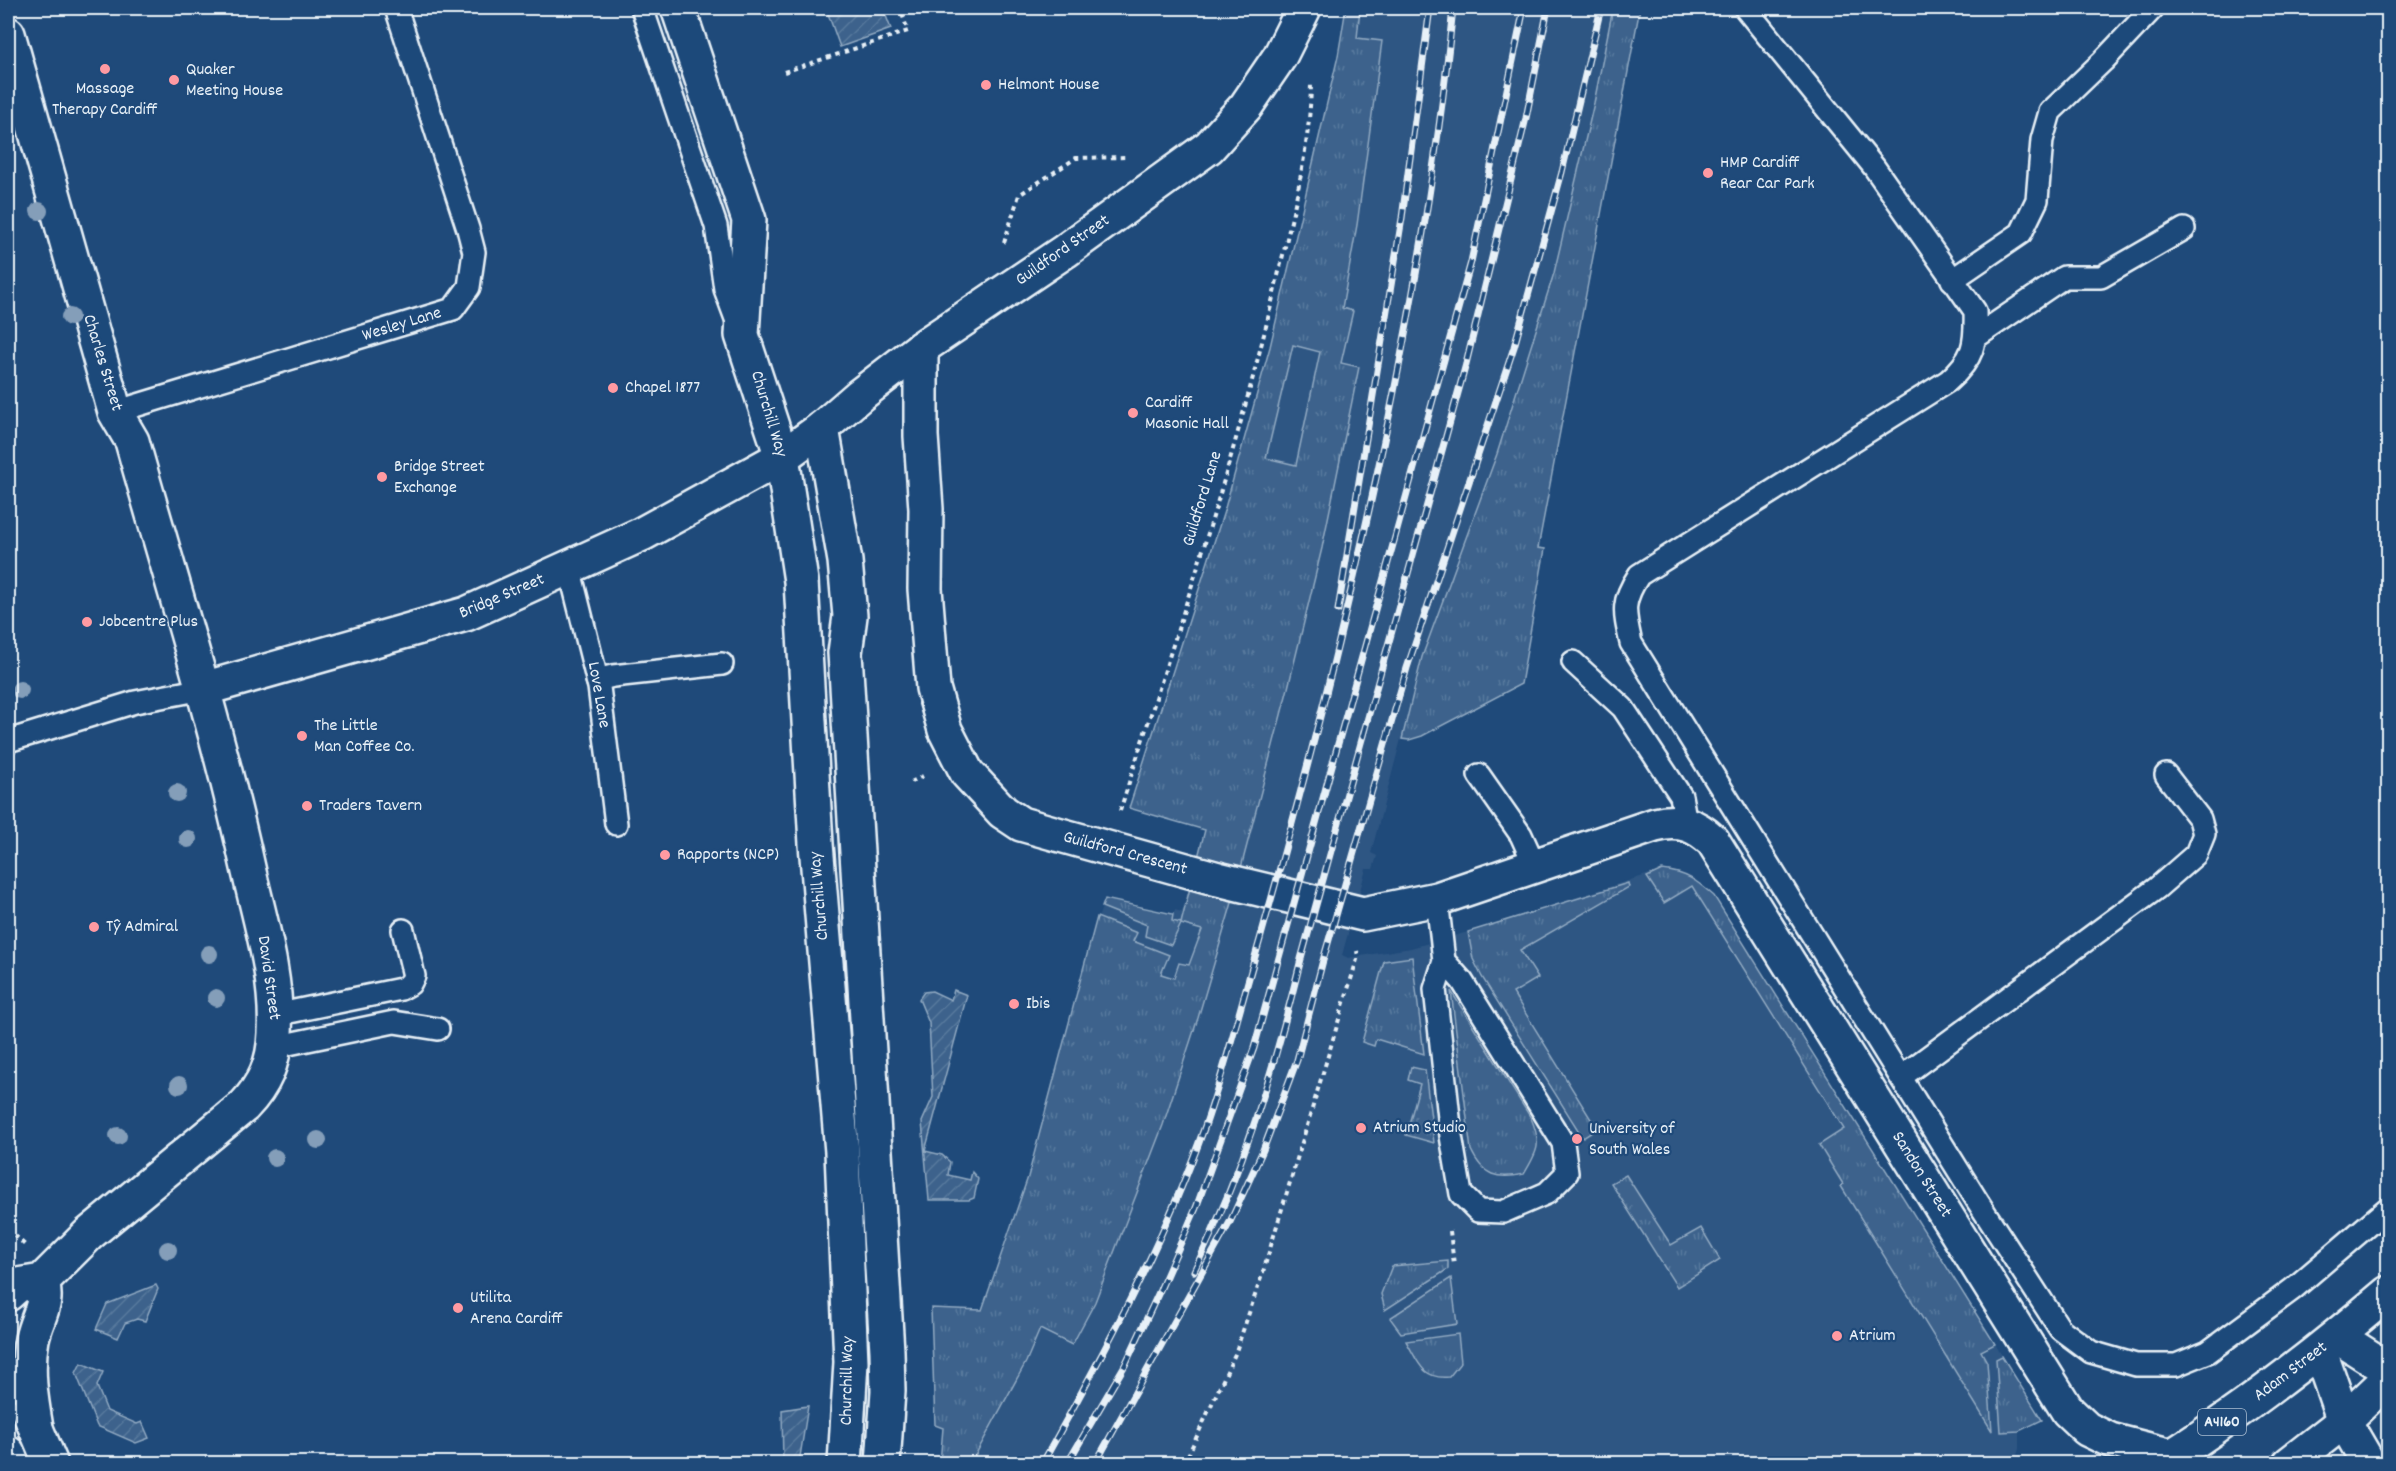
<svg xmlns="http://www.w3.org/2000/svg" width="2396" height="1471" viewBox="0 0 2396 1471" font-family="Dekko,sans-serif">
<style>
.built{fill:#2e5683}
.grass{fill:url(#grass-tufts);stroke:#92aac2;stroke-width:1.5;fill-rule:evenodd}
.garden{fill:url(#garden-furrows);stroke:#92aac2;stroke-width:1.5}
.lines{fill:none;stroke-linecap:round;stroke-linejoin:round}
.service-casing{stroke:#e8f1f8;stroke-width:26}
.minor-casing{stroke:#e8f1f8;stroke-width:38}
.primary-casing{stroke:#e8f1f8;stroke-width:38}
.path{stroke:#e8f1f8;stroke-width:4;stroke-dasharray:4.5 4.5;stroke-linecap:butt}
.service{stroke:#1f4a7a;stroke-width:21}
.minor{stroke:#1f4a7a;stroke-width:33}
.primary{stroke:#1f4a7a;stroke-width:33}
.rail-casing{stroke:#e8f1f8;stroke-width:7}
.rail{stroke:#1f4a7a;stroke-width:4.5;stroke-dasharray:14;stroke-linecap:butt}
.tree{fill:#849eb9}
.poi-dot{fill:#ff9aa2;stroke:#1f4a7a;stroke-width:2}
.labels{text-anchor:middle;dominant-baseline:central;stroke-width:4.5;stroke-linejoin:round;paint-order:stroke}
.shield{fill:#1f4a7a;stroke:#acbfd2;stroke-width:1.5}
.shield-label{font-size:16px;font-weight:bold;fill:#e8f1f8}
.poi-label{font-size:18px;fill:#e8f1f8;stroke:#1f4a7a;text-anchor:start}
.street-label{font-size:18px;fill:#e8f1f8;stroke:#1f4a7a}
</style>
<defs>
<pattern id="grass-tufts" width="24" height="20" patternUnits="userSpaceOnUse" patternTransform="scale(1.5)"><rect width="24" height="20" fill="#3c628c"/><path d="M3 7l-1-3M5 7V3M7 7l1-3M15 17l-1-3M17 17v-4M19 17l1-3" fill="none" stroke="#58799d"/></pattern>
<pattern id="garden-furrows" width="10" height="10" patternUnits="userSpaceOnUse" patternTransform="scale(1.5)"><rect width="10" height="10" fill="#3c628c"/><path d="M-1 1l2-2M0 10L10 0M9 11l2-2" fill="none" stroke="#58799d"/></pattern>
</defs>
<rect width="100%" height="100%" fill="#1f4a7a"/>
<filter id="ink" filterUnits="userSpaceOnUse"><feTurbulence type="fractalNoise" baseFrequency=".0167" numOctaves="2"/><feDisplacementMap in="SourceGraphic" scale="12" xChannelSelector="R" yChannelSelector="G"/><feConvolveMatrix kernelMatrix="1 2 1 2 8 2 1 2 1" color-interpolation-filters="sRGB"/></filter>
<g filter="url(#ink)">
<!-- built -->
<path class="built" d="M1346,8h294l-102,540 7,1 -24,135 -99,52 -13,4 -8,-1 -30,114 6,3 -4,13h-7l-24,86 6,3 63,-10 57,-16 194,-62 17,2 16,8 195,294 152,246 -23,11v18l-5,15 -1074,-1 3,-35 -8,-3 -4,-117 51,2 46,-133 65,-245 12,-33 68,15 2,-4 7,2 23,-82 -76,-22 96,-300 45,-161 68,-291z"/>
<!-- grass -->
<g class="grass">
<path d="M1346,8h14l-3,30 25,3 -25,184 -15,83 11,3 -12,52 18,4 -37,181 -34,140 -57,218 -33,112 -35,107 -68,177 -23,43 -32,-16 -14,33 -55,101h-31l3,-35 -8,-3 -4,-117 51,2 46,-133 69,-260 40,16 -4,8 36,14 -8,19 13,4 5,-15 10,2 13,-35 -21,-6 -10,21 -26,-9 2,-11 -45,-18 3,-8 68,15 -1,7 9,2 24,-93 -76,-22 96,-300 45,-161 68,-291zM1293,345l27,7 -24,113 -30,-7z"/>
<path d="M1613,8h27l-102,540 7,1 -24,135 -99,52 -13,4 -7,-1 20,-82 75,-203 57,-181 40,-170z"/>
<path d="M1662,870c25,3 34,10 52,26l281,448 -14,7 6,11 5,69 -151,-245 2,-2 -24,-39 25,-16 -152,-243 -28,17 -17,-26z"/>
<path d="M1628,883l1,4 -109,63 18,28 -25,15 84,136 -14,9 -101,-161 -9,-18 -5,-27z"/>
<path d="M1412,957l12,97 -48,-15 -2,7 -12,-4 22,-81z"/>
<path d="M1451,991l80,127c11,26 7,33 -7,56 -27,6 -41,2 -53,-24z"/>
<path d="M1411,1067l14,3 9,73 -28,-8 14,-51 -12,-4z"/>
<path d="M1626,1175l45,70 30,-17 19,32 -43,27 -66,-104z"/>
<path d="M1448,1261v8l-63,41 -4,-16 11,-28z"/>
<path d="M1451,1278l6,46 -56,9 -11,-15z"/>
<path d="M1458,1334l3,28 -12,15c-27,3 -31,-16 -43,-36z"/>
<path d="M2002,1356l40,64 -23,11 -18,1 -5,-73z"/>
</g>
<!-- garden -->
<g class="garden">
<path d="M826,8h57l8,21 -51,18z"/>
<path d="M954,990l13,5 -42,156 17,4 8,7 -2,13 22,5 2,-8 6,7 -4,19 -5,2h-40l-7,-78 11,-25 -4,-74 -10,-24 5,-7 8,-1 19,9z"/>
<path d="M156,1285l2,4 -13,32 -8,-2 -12,4 -7,15 -22,-9 11,-25z"/>
<path d="M81,1363l22,9 -6,14 10,25 30,13 5,-2 7,16 -13,5 -39,-17 -21,-53z"/>
<path d="M808,1406l-9,57h-16l-1,-53z"/>
</g>
<g class="lines">
<defs>
<g id="service">
<path d="M642,8l74,218 9,63 13,35"/>
<path d="M1745,8l129,159 101,144c1,34 -1,47 -27,70l-309,194c-18,27 -15,37 -8,68l347,559 82,127 31,23 45,13h40l32,-13 85,-63 95,-81"/>
<path d="M1952,280l69,-47 16,-33 5,-60 8,-28 53,-51 50,-53"/>
<path d="M1976,337l88,-60h37l83,-48"/>
<path d="M115,412l338,-103 16,-22 5,-35 -6,-23 -72,-221"/>
<path d="M569,567l30,120 17,137"/>
<path d="M1573,662l50,46 58,88 5,27"/>
<path d="M597,680l16,-4 109,-12"/>
<path d="M8,741l127,-39 68,-13"/>
<path d="M1479,775l42,60 14,31"/>
<path d="M1437,899l7,62 -9,28 16,147 10,58 17,17 25,1 44,-19 20,-20 -4,-30 -101,-162 -18,-20"/>
<path d="M275,1015l126,-26 9,-5 4,-8 -11,-46"/>
<path d="M274,1047l120,-25 44,7"/>
<path d="M1901,1077l256,-189 39,-34 8,-20 -4,-15 -34,-44"/>
</g>
<g id="minor">
<path d="M678,8l71,212 -7,115 40,122 19,124 15,263 26,308 9,210 -6,102"/>
<path d="M8,34l107,378 17,29c40,143 85,285 117,431 12,52 29,107 26,161 -1,30 -11,52 -31,73l-155,128 -47,47 -24,4 -10,9"/>
<path d="M921,348v88l5,73 -1,80 8,99 12,42 22,43 36,39 18,12 197,55 145,35 74,-15 218,-74c24,-6 40,-1 58,16l355,570 19,18 23,11 62,16"/>
<path d="M822,428l23,133 5,55 -5,37 42,698 1,40 -5,73"/>
<path d="M203,689l263,-75 176,-80 140,-77 40,-29 38,-33 61,-47 144,-97 144,-104 37,-41 34,-50 24,-48"/>
<path d="M28,1410l23,54"/>
<path d="M36,1428c-5,-29 -10,-59 -4,-89 5,-24 17,-33 10,-58"/>
<path d="M8,1453l4,11"/>
</g>
<g id="primary">
<path d="M2338,1337l50,32"/>
<path d="M2320,1352l24,69 25,43"/>
<path d="M2158,1464c24,-13 47,-30 70,-46 56,-39 108,-81 160,-125"/>
<path d="M2289,1464l55,-43 44,-42"/>
</g>
</defs>
<!-- service casing -->
<use href="#service" class="service-casing"/>
<!-- minor casing -->
<use href="#minor" class="minor-casing"/>
<!-- primary casing -->
<use href="#primary" class="primary-casing"/>
<!-- path -->
<g class="path">
<path d="M784,72l124,-41 -8,-23"/>
<path d="M1004,243l15,-48 57,-37 51,-1"/>
<path d="M911,782l12,-6"/>
<path d="M1120,811c54,-172 113,-343 154,-518 16,-70 36,-138 37,-210"/>
<path d="M8,1229l17,16"/>
<path d="M1450,1231l4,34"/>
<path d="M1184,1464l51,-110 28,-82 95,-316 -1,-5"/>
</g>
<!-- service -->
<use href="#service" class="service"/>
<!-- minor -->
<use href="#minor" class="minor"/>
<!-- primary -->
<use href="#primary" class="primary"/>
<defs>
<g id="rail">
<path d="M1338,610l64,-392 28,-210"/>
<path d="M1194,1271c50,-102 80,-202 107,-312l165,-595 60,-246 22,-110"/>
<path d="M1042,1464c61,-109 121,-220 163,-338 21,-60 36,-122 54,-183 29,-103 57,-206 82,-311 49,-205 91,-414 112,-624"/>
<path d="M1067,1464l58,-99 35,-75 36,-82 58,-160 217,-786 53,-254"/>
<path d="M1095,1464l135,-242 33,-72 34,-90 25,-96 85,-296 107,-321 48,-175 39,-164"/>
</g>
</defs>
<!-- rail casing -->
<use href="#rail" class="rail-casing"/>
<!-- rail -->
<use href="#rail" class="rail"/>
</g>
<!-- trees -->
<g class="tree">
<circle cx="39" cy="211" r="9"/>
<circle cx="70" cy="317" r="9"/>
<circle cx="20" cy="690" r="9"/>
<circle cx="177" cy="793" r="9"/>
<circle cx="188" cy="839" r="9"/>
<circle cx="209" cy="954" r="9"/>
<circle cx="216" cy="998" r="9"/>
<circle cx="179" cy="1085" r="9"/>
<circle cx="118" cy="1136" r="9"/>
<circle cx="318" cy="1140" r="9"/>
<circle cx="275" cy="1158" r="9"/>
<circle cx="168" cy="1250" r="9"/>
</g>
</g>
<!-- markers -->
<g class="poi-dot">
<circle cx="105" cy="69" r="6"/>
<circle cx="174" cy="80" r="6"/>
<circle cx="986" cy="85" r="6"/>
<circle cx="1708" cy="173" r="6"/>
<circle cx="613" cy="388" r="6"/>
<circle cx="1133" cy="413" r="6"/>
<circle cx="382" cy="477" r="6"/>
<circle cx="87" cy="622" r="6"/>
<circle cx="302" cy="736" r="6"/>
<circle cx="307" cy="806" r="6"/>
<circle cx="665" cy="855" r="6"/>
<circle cx="94" cy="927" r="6"/>
<circle cx="1014" cy="1004" r="6"/>
<circle cx="1361" cy="1128" r="6"/>
<circle cx="1577" cy="1139" r="6"/>
<circle cx="458" cy="1308" r="6"/>
<circle cx="1837" cy="1336" r="6"/>
</g>
<g class="labels">
<!-- shield labels -->
<rect class="shield" x="2198" y="1409" width="48" height="26" rx="4.5"/>
<g class="shield-label">
<text x="2222" y="1422">A4160</text>
</g>
<!-- poi labels -->
<g class="poi-label">
<text x="186" y="70">Quaker<tspan x="186" dy="21">Meeting House</tspan></text>
<text x="998" y="85">Helmont House</text>
<text x="105" y="89" text-anchor="middle">Massage<tspan x="105" dy="21">Therapy Cardiff</tspan></text>
<text x="1720" y="163">HMP Cardiff<tspan x="1720" dy="21">Rear Car Park</tspan></text>
<text x="625" y="388">Chapel 1877</text>
<text x="1145" y="403">Cardiff<tspan x="1145" dy="21">Masonic Hall</tspan></text>
<text x="394" y="467">Bridge Street<tspan x="394" dy="21">Exchange</tspan></text>
<text x="99" y="622">Jobcentre Plus</text>
<text x="314" y="726">The Little<tspan x="314" dy="21">Man Coffee Co.</tspan></text>
<text x="319" y="806">Traders Tavern</text>
<text x="677" y="855">Rapports (NCP)</text>
<text x="106" y="927">Tŷ Admiral</text>
<text x="1026" y="1004">Ibis</text>
<text x="1373" y="1128">Atrium Studio</text>
<text x="1589" y="1129">University of<tspan x="1589" dy="21">South Wales</tspan></text>
<text x="470" y="1298">Utilita<tspan x="470" dy="21">Arena Cardiff</tspan></text>
<text x="1849" y="1336">Atrium</text>
</g>
<!-- street labels -->
<g class="street-label">
<text transform="translate(1063 251) rotate(-35)">Guildford Street</text>
<text transform="translate(402 325) rotate(-17)">Wesley Lane</text>
<text transform="translate(102 363) rotate(73)">Charles Street</text>
<text transform="translate(768 414) rotate(73)">Churchill Way</text>
<text transform="translate(1203 499) rotate(-73)">Guildford Lane</text>
<text transform="translate(502 597) rotate(-23)">Bridge Street</text>
<text transform="translate(598 695) rotate(80)">Love Lane</text>
<text transform="translate(1125 854) rotate(15)">Guildford Crescent</text>
<text transform="translate(820 896) rotate(-95)">Churchill Way</text>
<text transform="translate(268 978) rotate(82)">David Street</text>
<text transform="translate(1921 1175) rotate(58)">Sandon Street</text>
<text transform="translate(2291 1372) rotate(-37)">Adam Street</text>
<text transform="translate(848 1381) rotate(-89)">Churchill Way</text>
</g>
</g>
<!-- margin -->
<rect width="2396" height="1471" fill="none" stroke="#1f4a7a" stroke-width="30"/>
<rect x="15" y="15" width="2366" height="1441" fill="none" stroke="#e8f1f8" stroke-width="2" filter="url(#ink)"/>
</svg>
